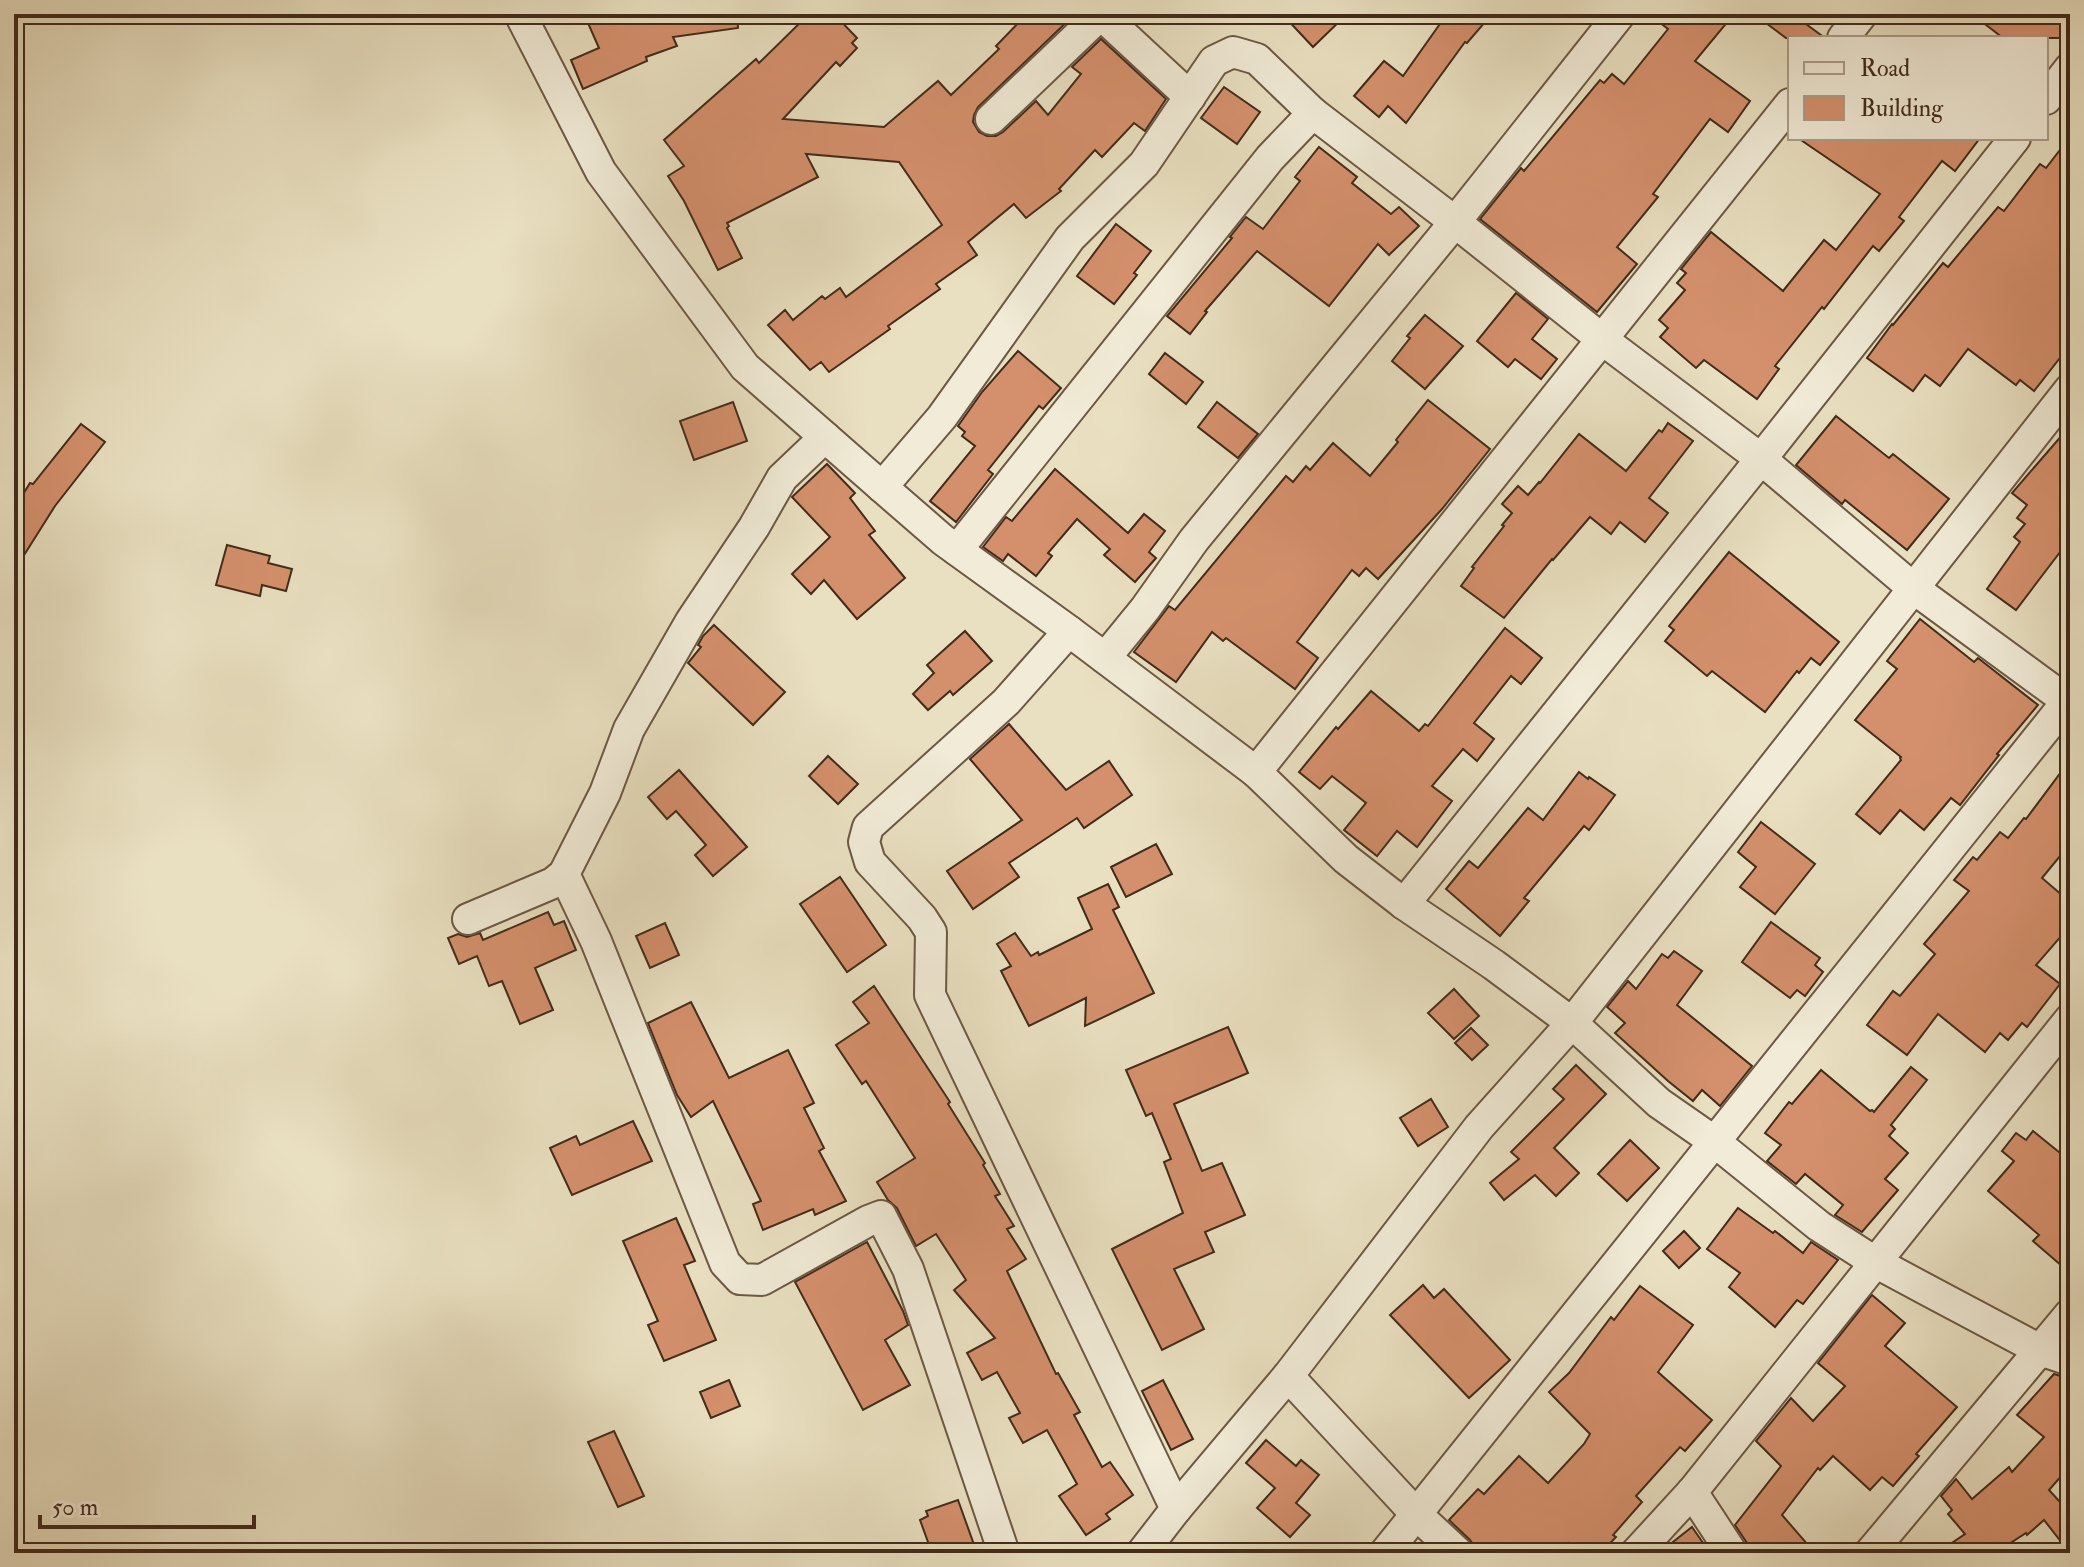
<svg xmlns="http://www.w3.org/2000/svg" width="2084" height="1567" viewBox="0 0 2084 1567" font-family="'IM FELL Double Pica',serif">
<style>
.building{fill:#d4906c;stroke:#422b1a;stroke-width:2}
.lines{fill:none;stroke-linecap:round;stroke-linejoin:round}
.street-casing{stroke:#6c5844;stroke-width:34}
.street{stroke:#f1ebd7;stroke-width:30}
</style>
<rect width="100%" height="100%" fill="#e9e0c1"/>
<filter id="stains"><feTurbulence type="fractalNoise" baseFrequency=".0025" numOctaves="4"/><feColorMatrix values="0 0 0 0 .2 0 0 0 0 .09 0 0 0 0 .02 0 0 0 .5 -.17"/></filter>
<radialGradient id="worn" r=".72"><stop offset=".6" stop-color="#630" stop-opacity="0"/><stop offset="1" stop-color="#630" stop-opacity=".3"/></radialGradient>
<!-- building -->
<g class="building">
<path d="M584,14h153l1,14 -65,9 4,9 -31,11 1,4 -64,28 -12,-29 28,-12z"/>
<path d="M809,14h25l23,24 -5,5 5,5 -17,18 -4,-4 -53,57 101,8 54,-46 13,14 48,-46 -3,-3 31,-32h48l-97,93 -4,8 -1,7 6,10 8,4h9l7,-4 33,-31 12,14 33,-41 -9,-7 29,-28 65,60 -21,32 -11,-8 -32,34 -7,-7 -36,39 2,2 -35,27 -12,-14 -46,38 9,13 -41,29 4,5 -52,37 2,3 -61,43 -8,-10 -11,8 -42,-45 17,-15 8,10 29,-24 3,3 15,-11 6,9 96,-72 -43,-63 -93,-8 12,23 -91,46 2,3 -2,2 15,30 -24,12 -34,-69 -16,-25 16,-10 -20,-26 92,-81 3,4z"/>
<path d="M1282,14h65l-34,33z"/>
<path d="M1447,14h45l-25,29 -2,-1 -59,81 -18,-17 -9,11 -25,-21 30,-35 19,15z"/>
<path d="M1649,14h85l-39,47 55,40 -22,31 -18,-13 -57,75 5,3 -41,50 20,17 -40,48 -117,-93 41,-51 3,3 76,-91 4,3 8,-9 12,10 44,-55z"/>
<path d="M1754,14h59l-7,10 19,14h-39z"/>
<path d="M1972,14h98v10l-11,14h-56z"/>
<path d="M1224,87l36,25 -23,32 -36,-26z"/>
<path d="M2070,137v208l-36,46 -14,-11 -4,5 -48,-36 -28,37 -15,-11 -12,16 -46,-33 25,-34 1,1 50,-62 5,4 50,-60 6,4 36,-47 6,4z"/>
<path d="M1798,138h182l-25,33 -13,-10 -43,56 5,4 -25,30 -6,-5 -49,63 -2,-2 -47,59 4,3 -22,30 -53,-39 -8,8 -36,-31 8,-9 -9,-8 26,-30 -8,-7 9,-10 -5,-4 30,-37 72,59 41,-51 12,10 44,-56z"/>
<path d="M1319,147l38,30 -5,6 39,31 8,-7 20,19 -30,29 -11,-11 -49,62 -72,-55 -52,60 2,1 -17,22 -23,-18 65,-78 -2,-1 16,-20 17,12 37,-48 -5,-4z"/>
<path d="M1116,224l35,27 -17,22 3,2 -23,29 -37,-28z"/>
<path d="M1516,293l32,26 -16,20 25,20 -16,20 -26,-20 -7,8 -31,-26z"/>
<path d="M1425,315l38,31 -38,43 -33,-28 18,-23 -3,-2z"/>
<path d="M1018,351l43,37 -18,21 -4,-3 -51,64 5,4 -37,48 -26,-21 45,-55 -13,-10 3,-4 -7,-6 24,-34z"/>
<path d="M1165,353l38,29 -17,22 -37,-30z"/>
<path d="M1428,400l62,49 -48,60 -64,70 -12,-11 -7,8 -7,-6 -55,72 21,16 -23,31 -69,-51 -3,3 -11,-9 -36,50 -42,-30 35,-46 6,4 111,-134 7,6 13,-16 4,4 23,-27 37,33 28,-34 -2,-2z"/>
<path d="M733,402l14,39 -53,19 -14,-39z"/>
<path d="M1217,402l41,32 -20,24 -40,-31z"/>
<path d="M1836,416l53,42 4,-4 56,45 -42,51 -62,-50 -3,4 -46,-39z"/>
<path d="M1668,423l25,18 -44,57 19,15 -23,29 -25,-20 -9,12 -21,-17 -37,43 -1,-1 -48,59 -43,-32 13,-18 -2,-1 32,-41 -2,-1 10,-12 -10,-9 16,-18 10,9 11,-13 1,1 39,-49 47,37 33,-41 3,2z"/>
<path d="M81,424l24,18 -50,64 -41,65v-62l16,-26 3,1z"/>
<path d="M2070,426v113l-54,71 -29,-21 33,-47 -6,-5 11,-13 -8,-6 10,-13 -15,-12z"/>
<path d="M827,464l28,29 -5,5 25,33 -6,4 36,43 -48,41 -33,-39 -13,14 -19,-20 38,-37 -38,-40z"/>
<path d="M1055,469l73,64 16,-19 21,17 -16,21 7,6 -21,24 -31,-27 6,-6 -33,-30 -29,34 4,3 -16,20 -28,-22 -5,7 -20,-14 23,-30 6,4z"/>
<path d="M227,545l43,11 -2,7 24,6 -6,22 -24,-6 -2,11 -44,-11z"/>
<path d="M1729,552l110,90 -19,23 -9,-7 -12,15 -2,-2 -32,41 -53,-41 -5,5 -42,-35 9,-11 -5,-4z"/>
<path d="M1920,619l54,43 4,-4 60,47 -41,49 2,1 -39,50 -9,-7 -27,32 -24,-20 -20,24 -24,-20 45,-54 -1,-2 1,-1 -46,-37 42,-51 -10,-8z"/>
<path d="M714,625l71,67 -32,33 -65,-62 13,-16 -3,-2 5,-9z"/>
<path d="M1505,628l37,30 -21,26 -10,-8 -37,47 20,16 -17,22 -14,-12 -31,37 20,15 -35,46 -20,-16 -20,25 -33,-26 22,-27 -34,-27 -12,13 -21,-17 37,-45 2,2 33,-38 48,40 6,-7 3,2z"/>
<path d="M965,631l27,30 -39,34 -3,-4 -22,19 -15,-16 21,-21 -7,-8z"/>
<path d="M1009,724l57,66 43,-29 23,34 -48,33 -7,-10 -68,45 10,14 -46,32 -26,-38 75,-51 -52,-61z"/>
<path d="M828,756l30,28 -20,20 -29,-28z"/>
<path d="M2070,760v84l-28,34 28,24v24l-34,39 24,19 -33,43 -5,-4 -14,17 -8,-7 -15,19 -47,-38 -31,41 -40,-30 26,-34 7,5 35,-42 -11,-10 45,-53 -15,-11 19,-23 4,3 23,-28 8,6 16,-20 2,1z"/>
<path d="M679,770l68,77 -34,29 -18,-21 11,-10 -30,-34 -9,8 -19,-22z"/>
<path d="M1579,772l9,7 1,-2 26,18 -26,35 -5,-4 -60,72 5,3 -29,35 -54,-47 23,-28 9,7 50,-60 15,12z"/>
<path d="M1761,822l54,42 -40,50 -35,-27 16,-20 -18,-15z"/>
<path d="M1156,844l16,30 -46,23 -15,-30z"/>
<path d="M840,877l46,68 -39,27 -47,-68z"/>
<path d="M1108,884l11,23 -6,3 41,83 -69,33 1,-28 -57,28 -28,-55 10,-5 -14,-22 18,-11 16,23 7,-4 1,3 53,-26 -14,-31z"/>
<path d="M548,912l6,13 10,-4 12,29 -41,18 18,42 -33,14 -18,-43 -13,5 -12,-30 -18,8 -11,-26 10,-4 9,3 13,-4 3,7z"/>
<path d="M1771,922l49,36 -5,7 8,7 -18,24 -8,-6 -7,8 -48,-36z"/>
<path d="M665,923l14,32 -29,13 -14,-32z"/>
<path d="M1674,951l28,20 -25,34 75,61 -32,40 -18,-16 -9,11 -25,-20 -53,-48 10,-10 -18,-16 21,-26 8,8 26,-35 6,4z"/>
<path d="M874,986l76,116 -2,2 37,59 -2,2 17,29 -5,2 19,30 -7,3 19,30 -19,12 49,103 2,-1 22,39 -6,3 28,52 8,-5 23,33 -27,19 4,5 -24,16 -27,-39 18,-12 -30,-54 -24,13 -14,-25 11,-5 -23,-41 -15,8 -15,-27 28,-15 -41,-48 12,-10 -30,-46 -20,12 -19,-38 -9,-8 -11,-18 38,-24 -49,-77 -4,3 -26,-39 33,-22 -16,-21z"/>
<path d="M1454,989l25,27 -25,23 -26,-26z"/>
<path d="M691,1002l38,76 59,-28 26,53 -10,5 20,40 -5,3 27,50 -31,14 -2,-6 -50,21 -10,-26 8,-3 -48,-100 -22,16 -14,-22 -29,-72z"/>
<path d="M1228,1027l20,46 -74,31 28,67 20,-8 23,52 -40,17 9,20 -40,17 30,60 -42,21 -50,-101 71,-36 -19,-51 7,-3 -19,-46 -6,3 -20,-46z"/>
<path d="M1471,1028l17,17 -16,15 -17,-17z"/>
<path d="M1576,1065l30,29 -52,54 25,25 -23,23 -21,-21 -31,25 -14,-17 29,-24 -8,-7 53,-53 -11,-10z"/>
<path d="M1911,1067l16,13 -36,45 4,4 -6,7 19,17 -23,26 13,11 -36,42 -27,-17 8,-10 -38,-31 -9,10 -29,-23 14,-16 -16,-12 24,-31 3,2 29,-34 49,41 2,-1 2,2z"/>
<path d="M1431,1099l17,28 -30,19 -18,-28z"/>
<path d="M633,1121l19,40 -80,34 -22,-47 26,-12 4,9z"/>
<path d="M2033,1131l37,30v112l-37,-32 6,-6 -51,-44 26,-30 -12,-10 14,-18 10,7z"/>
<path d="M1630,1140l29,28 -32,33 -29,-27z"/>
<path d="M1738,1208l35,25 2,-2 28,22 8,-11 27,18 -35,44 -6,-4 -22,27 -46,-40 11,-14 -33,-24z"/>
<path d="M676,1218l19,43 -11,4 32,75 -52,21 -16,-36 10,-4 -35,-80z"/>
<path d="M1684,1231l16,17 -21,20 -16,-17z"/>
<path d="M867,1242l36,69 5,14 -23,15 25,45 -47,25 -68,-128z"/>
<path d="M1423,1285l11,13 10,-9 66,71 -41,38 -79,-83z"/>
<path d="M1640,1286l53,39 -35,47 54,48 -27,31 -5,-4 -44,49 6,6 -29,33 3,2 -15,16h-20l-12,-10 -9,10h-81l-9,-13 -21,-20 29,-31 6,5 35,-38 29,27 36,-39 6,-10 -41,-42 20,-19 42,-56 3,3z"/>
<path d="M1872,1295l33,28 -20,23 72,61 -41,47 3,2 -26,30 -11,-9 -12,13 -37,-34 -13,14 -2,-2 -36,47 33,38h-65l-3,-10 -12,-18 46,-59 -25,-25 35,-43 22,23 32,-35 -27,-23z"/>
<path d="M2054,1374l16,5v87l-21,24 21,23v40l-26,-33 -17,15 -1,-2 -31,20h-58l28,-19 -17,-20 4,-4 -11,-14 15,-17 16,20 37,-32 3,5 32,-35 -27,-22z"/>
<path d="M729,1380l11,26 -29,12 -11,-26z"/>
<path d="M1163,1380l30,59 -22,11 -29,-59z"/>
<path d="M614,1431l30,65 -26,11 -30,-65z"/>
<path d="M1266,1440l30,26 5,-6 18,15 -23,28 14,12 -20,22 -33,-29 18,-20 -29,-25z"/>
<path d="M958,1500l19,53h-45l-12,-33 8,-4 -2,-5z"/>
<path d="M1692,1527l18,26h-50l4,-4z"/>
</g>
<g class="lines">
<defs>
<g id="street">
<path d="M520,14l81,158 144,195 137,120 61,53 126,91 187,141 90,87 58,45 90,61 78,58 87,80 56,39 104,84 56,36 54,29 111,59 30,10"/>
<path d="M1843,38l19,-24"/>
<path d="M2046,99l24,-31"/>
<path d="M991,119l108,-103 7,3 84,78"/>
<path d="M882,487l60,-70 128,-179 74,-74 70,-103 19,-9 24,7 56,54"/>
<path d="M957,550l313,-392 43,-45 142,109 148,118 158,119 152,129 157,115"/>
<path d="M1069,631l-63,71 -138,125 -4,15 6,20 52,56 9,14 -1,63 246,514"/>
<path d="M1105,658l40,-49 49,-69 261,-318 165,-208"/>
<path d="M1256,772l534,-668"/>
<path d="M564,874l32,67 129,322 15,16 22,1 106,-59 13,-5 27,53 96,284"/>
<path d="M1404,904l357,-445 254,-321"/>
<path d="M468,919l85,-36 11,-9 41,-81 24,-64 62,-108 63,-94 28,-49 43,-41"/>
<path d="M1288,1376l128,138 42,39"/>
<path d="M1692,1492l40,61"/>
<path d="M1142,1553l34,-44 112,-133 191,-249 93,-104 498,-634"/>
<path d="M1385,1553l685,-855"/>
<path d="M1636,1553l56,-61 378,-473"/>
<path d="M1870,1553l200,-239"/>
</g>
</defs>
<!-- street casing -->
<use href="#street" class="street-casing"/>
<!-- street -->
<use href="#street" class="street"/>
</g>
<!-- margin -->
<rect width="2084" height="1567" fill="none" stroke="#e9e0c1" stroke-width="48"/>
<rect x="16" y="16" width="2052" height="1535" fill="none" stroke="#422b1a" stroke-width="4"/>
<rect x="24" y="24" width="2036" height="1519" fill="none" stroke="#422b1a" stroke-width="2"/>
<!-- legend -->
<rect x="1788" y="36" width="260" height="104" fill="#f1ebd7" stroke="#ab9e8b" stroke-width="2"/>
<rect x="1804" y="62" width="40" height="12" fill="#f1ebd7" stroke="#ab9e8b" stroke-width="2"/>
<text x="1860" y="76" font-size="24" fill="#422b1a">Road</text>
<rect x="1804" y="96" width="40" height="24" fill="#d4906c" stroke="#ab9e8b" stroke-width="2"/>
<text x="1860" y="116" font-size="24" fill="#422b1a">Building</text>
<!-- scale -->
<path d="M40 1515v12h214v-12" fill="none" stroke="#422b1a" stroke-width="4"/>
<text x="52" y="1515" font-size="24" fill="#422b1a" stroke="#f1ebd7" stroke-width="6" paint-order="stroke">50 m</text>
<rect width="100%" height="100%" filter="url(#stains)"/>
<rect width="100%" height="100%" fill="url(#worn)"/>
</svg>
